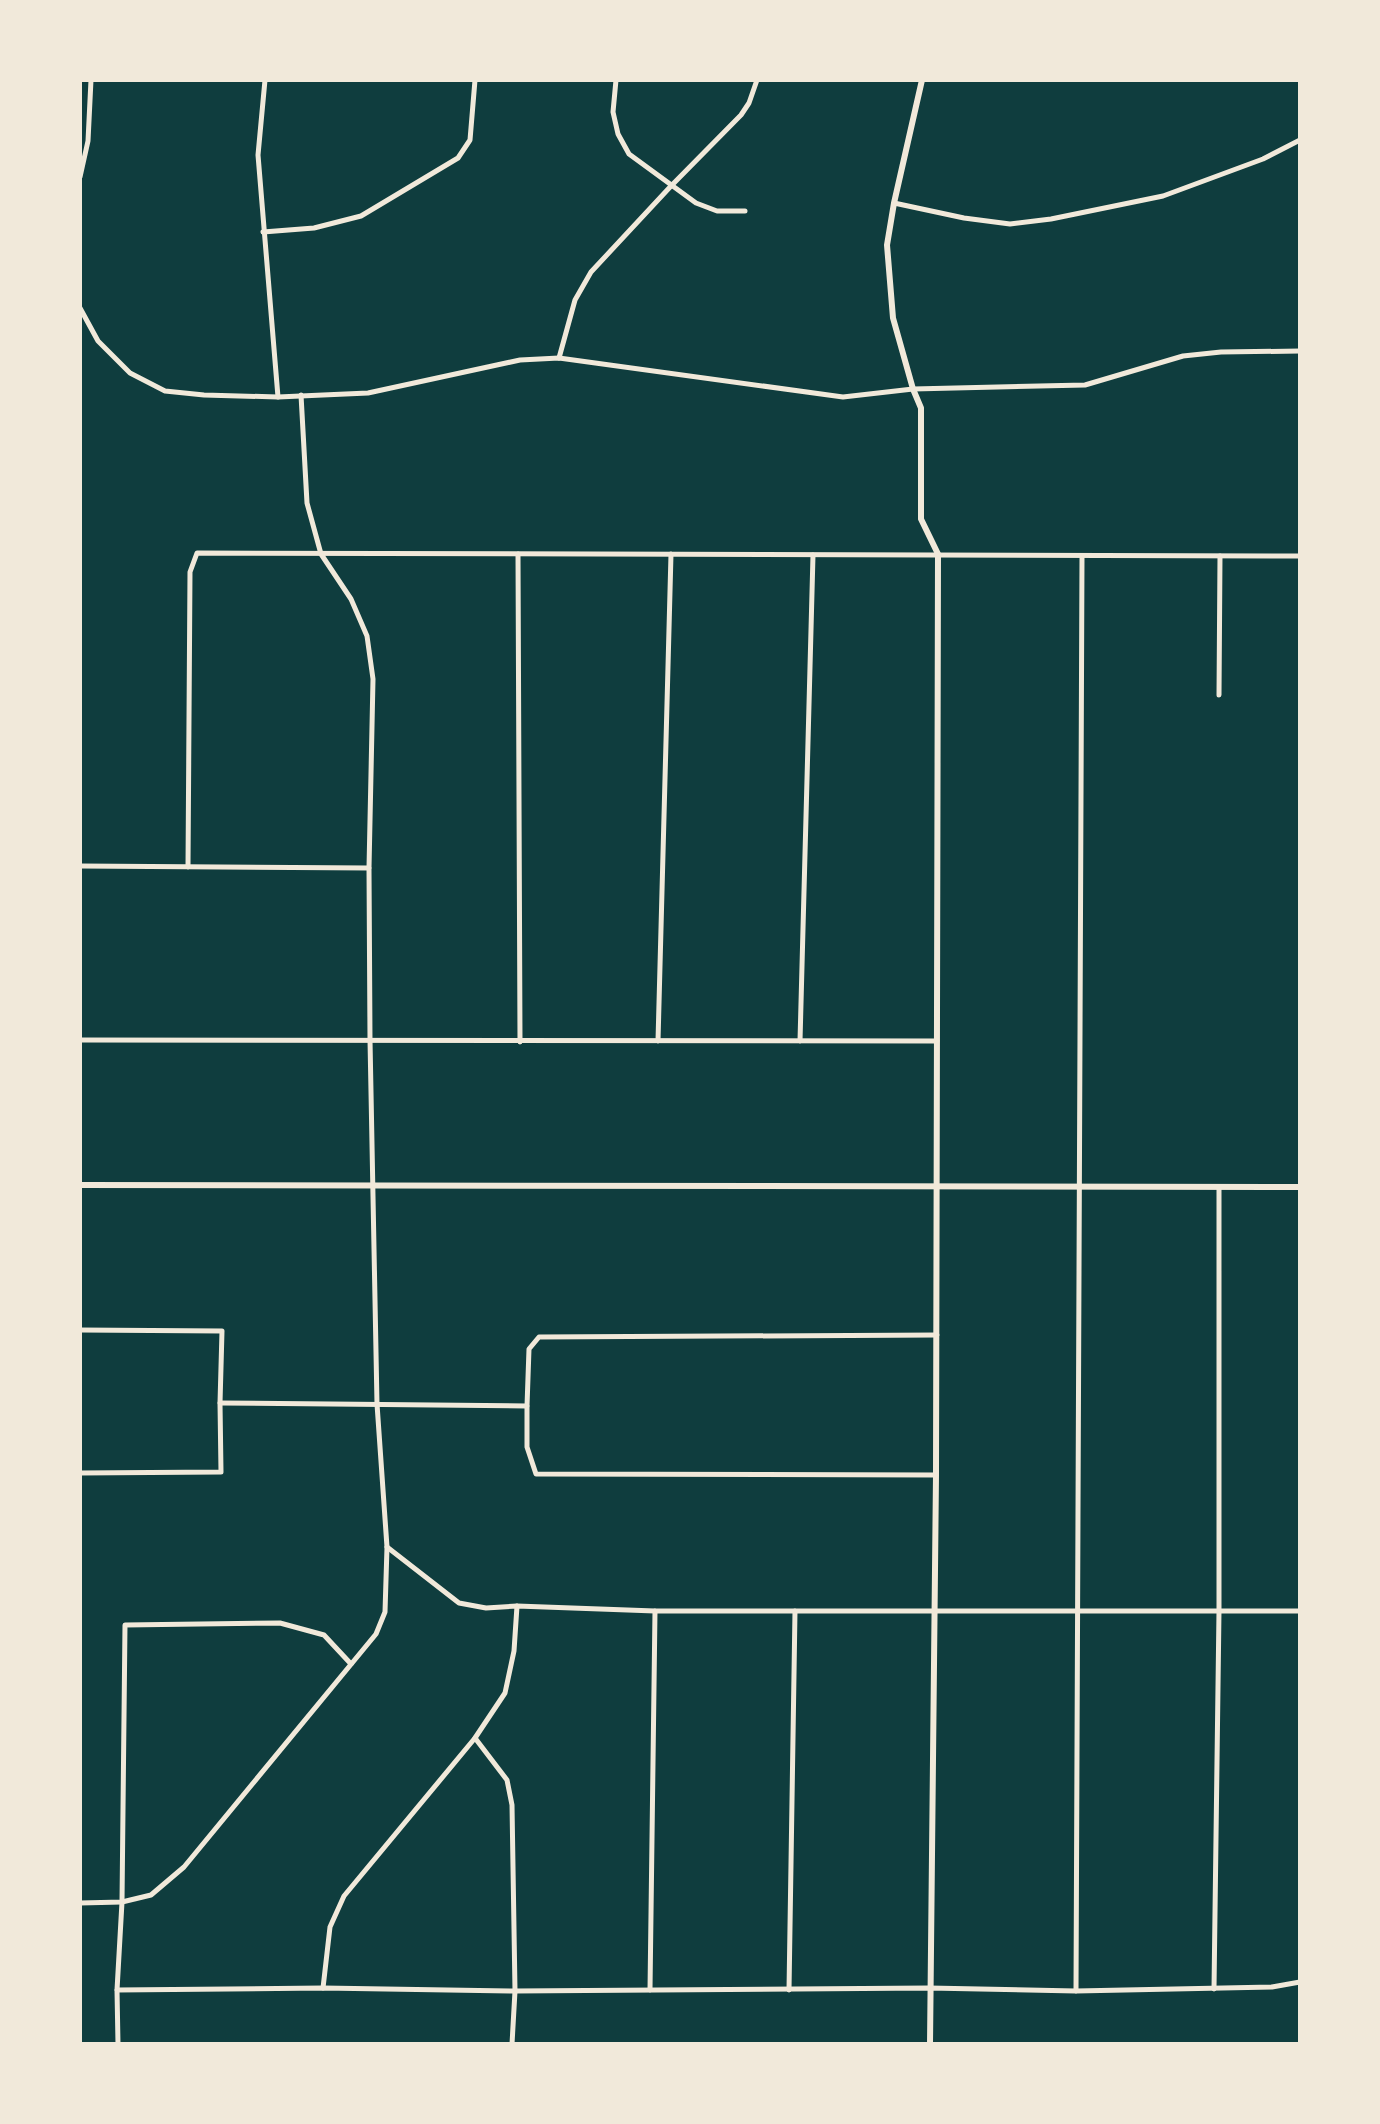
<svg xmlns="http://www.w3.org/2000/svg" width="1380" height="2124" viewBox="0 0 1380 2124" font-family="Signika,sans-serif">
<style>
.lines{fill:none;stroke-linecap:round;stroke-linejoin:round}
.minor{stroke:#f1e9da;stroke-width:5}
.tertiary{stroke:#f1e9da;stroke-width:6}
</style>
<rect width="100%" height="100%" fill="#0f3d3e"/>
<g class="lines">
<!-- minor -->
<g class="minor">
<path d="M265,80l-7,75 20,242"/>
<path d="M616,80l-3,32 5,22 11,20 67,49 21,8h28"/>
<path d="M80,177l8,-36 3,-61"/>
<path d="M894,203l70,15 46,6 41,-5 112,-23 100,-37 37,-19"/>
<path d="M263,232l51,-4 47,-12 97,-58 12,-18 5,-60"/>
<path d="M80,308l18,33 32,32 35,18 39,4 74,2 90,-4 152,-33 39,-2 284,39 70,-8 172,-4 98,-29 38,-4 79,-1"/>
<path d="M559,358l16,-58 16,-28 80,-86 70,-71 8,-12 8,-23"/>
<path d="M518,554l2,488"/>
<path d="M1219,695l1,-139"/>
<path d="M80,866l289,2"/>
<path d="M188,867l2,-295 7,-19 1103,3"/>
<path d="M80,1040l857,1"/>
<path d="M658,1041l13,-487"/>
<path d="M800,1041l13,-486"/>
<path d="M80,1330l142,1 -2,72 1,69 -141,1"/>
<path d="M220,1403l307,3"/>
<path d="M936,1475l-400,-1 -9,-27v-41l2,-57 10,-12 398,-2"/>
<path d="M387,1547l72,56 27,5 31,-2 138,5h645"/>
<path d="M475,1738l32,42 5,25 3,186 -3,53"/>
<path d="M80,1903l42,-1 29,-7 33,-28 192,-233 9,-22 2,-65 -10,-143 -7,-364 -1,-172 4,-189 -6,-43 -16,-37 -30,-45 -14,-51 -6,-108"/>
<path d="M323,1988l7,-61 14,-31 131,-158 30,-45 9,-42 3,-45"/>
<path d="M1214,1989l5,-378v-424"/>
<path d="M117,1990l206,-2 192,3 414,-3 147,3 196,-4 28,-5"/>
<path d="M650,1990l5,-379"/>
<path d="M789,1990l6,-379"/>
<path d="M1076,1991l6,-1435"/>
<path d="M118,2044l-1,-54 5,-88 3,-277 155,-2 44,12 27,29"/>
</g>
<!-- tertiary -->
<g class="tertiary">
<path d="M922,80l-28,123 -7,42 6,73 20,71 8,19v111l17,35 -2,921 -6,569"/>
<path d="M80,1185l1220,2"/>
</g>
</g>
<!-- border -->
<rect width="1380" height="2124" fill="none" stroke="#f1e9da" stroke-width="164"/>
</svg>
